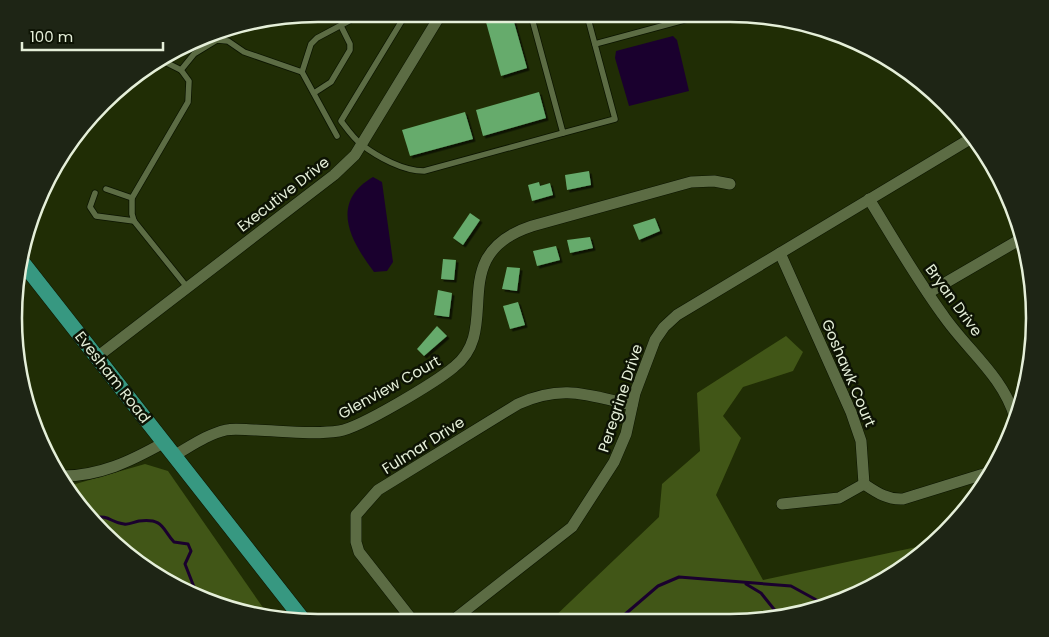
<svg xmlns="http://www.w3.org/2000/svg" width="1049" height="637" viewBox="0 0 1049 637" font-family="Poppins,sans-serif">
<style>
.forest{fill:#415617}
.water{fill:#1a002e}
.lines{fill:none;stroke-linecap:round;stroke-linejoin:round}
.stream{stroke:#1a002e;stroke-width:3}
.building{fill:#66ab6c;filter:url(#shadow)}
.service-casing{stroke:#0b1400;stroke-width:7}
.minor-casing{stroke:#0b1400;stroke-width:12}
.primary-casing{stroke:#0b1400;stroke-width:16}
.service{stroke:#5c6c44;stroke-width:5.5}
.minor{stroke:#5c6c44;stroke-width:11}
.primary{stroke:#379881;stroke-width:15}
.labels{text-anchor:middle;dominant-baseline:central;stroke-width:5;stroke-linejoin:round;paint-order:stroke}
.street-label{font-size:15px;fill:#e5efd9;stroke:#0d1304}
.rim{fill:none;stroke:#e5efd9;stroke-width:2.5}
</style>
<defs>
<filter id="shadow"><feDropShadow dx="2.5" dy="2.5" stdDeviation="0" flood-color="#0009"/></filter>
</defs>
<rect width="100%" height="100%" fill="#202d05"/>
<!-- forest -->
<g class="forest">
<path d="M786,336l17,16 -10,19 -50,16 -20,29 18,22 -25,57 47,85 163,-35 -43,38 -73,30 -59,10 -202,-1 110,-105 3,-33 38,-33 -3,-58z"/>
<path d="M145,464l23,7 96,138 -7,6 -55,-15 -69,-40 -68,-73z"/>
</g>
<!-- water -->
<g class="water">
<path d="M673,36l4,4 12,51 -60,15 -14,-48 1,-7z"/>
<path d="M373,177l9,5 11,80 -6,9 -13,1c-25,-33 -44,-70 -1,-95z"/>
</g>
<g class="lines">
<!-- stream -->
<g class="stream">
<path d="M93,518c16,-4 18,5 31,6 5,1 10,-2 15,-3 25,-3 23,8 35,21l14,2 3,7 -6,13 9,23 1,9"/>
<path d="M746,584l15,9 20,25"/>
<path d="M616,622l42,-36 21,-9 112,9 31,17 8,1"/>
</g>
</g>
<!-- building -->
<g class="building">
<path d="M484,15h28l15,53 -26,8z"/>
<path d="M603,15h19v1l-13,3z"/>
<path d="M539,92l7,26 -63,18 -7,-26z"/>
<path d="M465,112l8,27 -63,17 -8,-26z"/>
<path d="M589,171l2,14 -24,5 -2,-15z"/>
<path d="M539,182l1,4 10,-3 3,12 -21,6 -4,-16z"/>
<path d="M470,213l10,7 -17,25 -10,-7z"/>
<path d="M655,218l5,13 -21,9 -6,-15z"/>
<path d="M590,237l3,11 -23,5 -3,-13z"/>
<path d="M556,246l4,14 -23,6 -4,-15z"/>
<path d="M443,259l13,1 -2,20 -13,-1z"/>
<path d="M507,267l13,1 -3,23 -15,-2z"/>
<path d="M438,290l14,3 -3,24 -15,-2z"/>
<path d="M518,302l7,23 -15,4 -7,-23z"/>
<path d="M437,326l10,10 -23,20 -7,-7z"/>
</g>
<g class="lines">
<defs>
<g id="service">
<path d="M406,14l-65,107c6,8 13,18 21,24 16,12 41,26 62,26l139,-38"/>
<path d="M421,14l15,9"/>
<path d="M531,15l32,118 52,-14 -28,-104"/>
<path d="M595,44l104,-28"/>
<path d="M163,61l18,9"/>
<path d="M302,72l9,-28 6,-6 45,-24"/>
<path d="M314,93l17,-11 19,-32v-6l-9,-18"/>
<path d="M101,109l1,-1"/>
<path d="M106,189l26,9"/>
<path d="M95,193l-5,14 6,9 38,5"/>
<path d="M187,287l-53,-66 -2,-7v-16l56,-96 1,-21 -8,-11 13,-16 23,-14 11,1 16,11 58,20 35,64"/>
</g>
<g id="minor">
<path d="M869,199c24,39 47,79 74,116 24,35 60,61 72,103"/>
<path d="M780,253l71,159 10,29 3,43"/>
<path d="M928,293l91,-53"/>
<path d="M97,357l237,-182 21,-20 86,-141"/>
<path d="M175,455c16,-9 33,-21 51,-25 9,-2 20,0 30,0 27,1 56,5 83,1 21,-3 97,-49 115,-64 50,-39 -11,-112 78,-141l159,-44 23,-1 16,3"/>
<path d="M59,476c40,1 72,-15 106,-34"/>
<path d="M864,484c12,8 23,16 39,15l84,-26"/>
<path d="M782,504l57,-6 25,-14"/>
<path d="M413,621l-54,-69 -3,-10v-27l22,-25 140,-86c45,-20 69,-9 114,1"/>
<path d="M452,621l120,-94 42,-65 12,-28 9,-41 20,-53 9,-13 13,-12 293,-176"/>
</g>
<path id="primary" d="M23,263l281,358"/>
</defs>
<!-- service casing -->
<use href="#service" class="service-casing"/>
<!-- minor casing -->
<use href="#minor" class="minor-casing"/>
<!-- primary casing -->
<use href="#primary" class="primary-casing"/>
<!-- service -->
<use href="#service" class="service"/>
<!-- minor -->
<use href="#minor" class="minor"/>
<!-- primary -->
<use href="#primary" class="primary"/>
</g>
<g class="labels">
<!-- street labels -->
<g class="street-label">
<text transform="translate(283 194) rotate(-38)">Executive Drive</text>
<text transform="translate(954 300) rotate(54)">Bryan Drive</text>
<text transform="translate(849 373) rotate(67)">Goshawk Court</text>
<text transform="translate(113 377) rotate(52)">Evesham Road</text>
<text transform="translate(389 387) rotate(-29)">Glenview Court</text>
<text transform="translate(620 398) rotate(-72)">Peregrine Drive</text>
<text transform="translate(423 445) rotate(-32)">Fulmar Drive</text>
</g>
</g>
<!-- crop -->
<path d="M0 0H1049V637H0ZM318 22H730A296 296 0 0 1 1026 318V318A296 296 0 0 1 730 614H318A296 296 0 0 1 22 318V318A296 296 0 0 1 318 22Z" fill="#1e2515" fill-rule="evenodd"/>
<path class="rim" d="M318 22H730A296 296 0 0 1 1026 318V318A296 296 0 0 1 730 614H318A296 296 0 0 1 22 318V318A296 296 0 0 1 318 22Z"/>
<!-- scale -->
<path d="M22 42v8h141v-8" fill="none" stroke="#e5efd9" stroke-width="2.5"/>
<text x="30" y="42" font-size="15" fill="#e5efd9" stroke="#0d1304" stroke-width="4" paint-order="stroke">100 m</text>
</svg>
